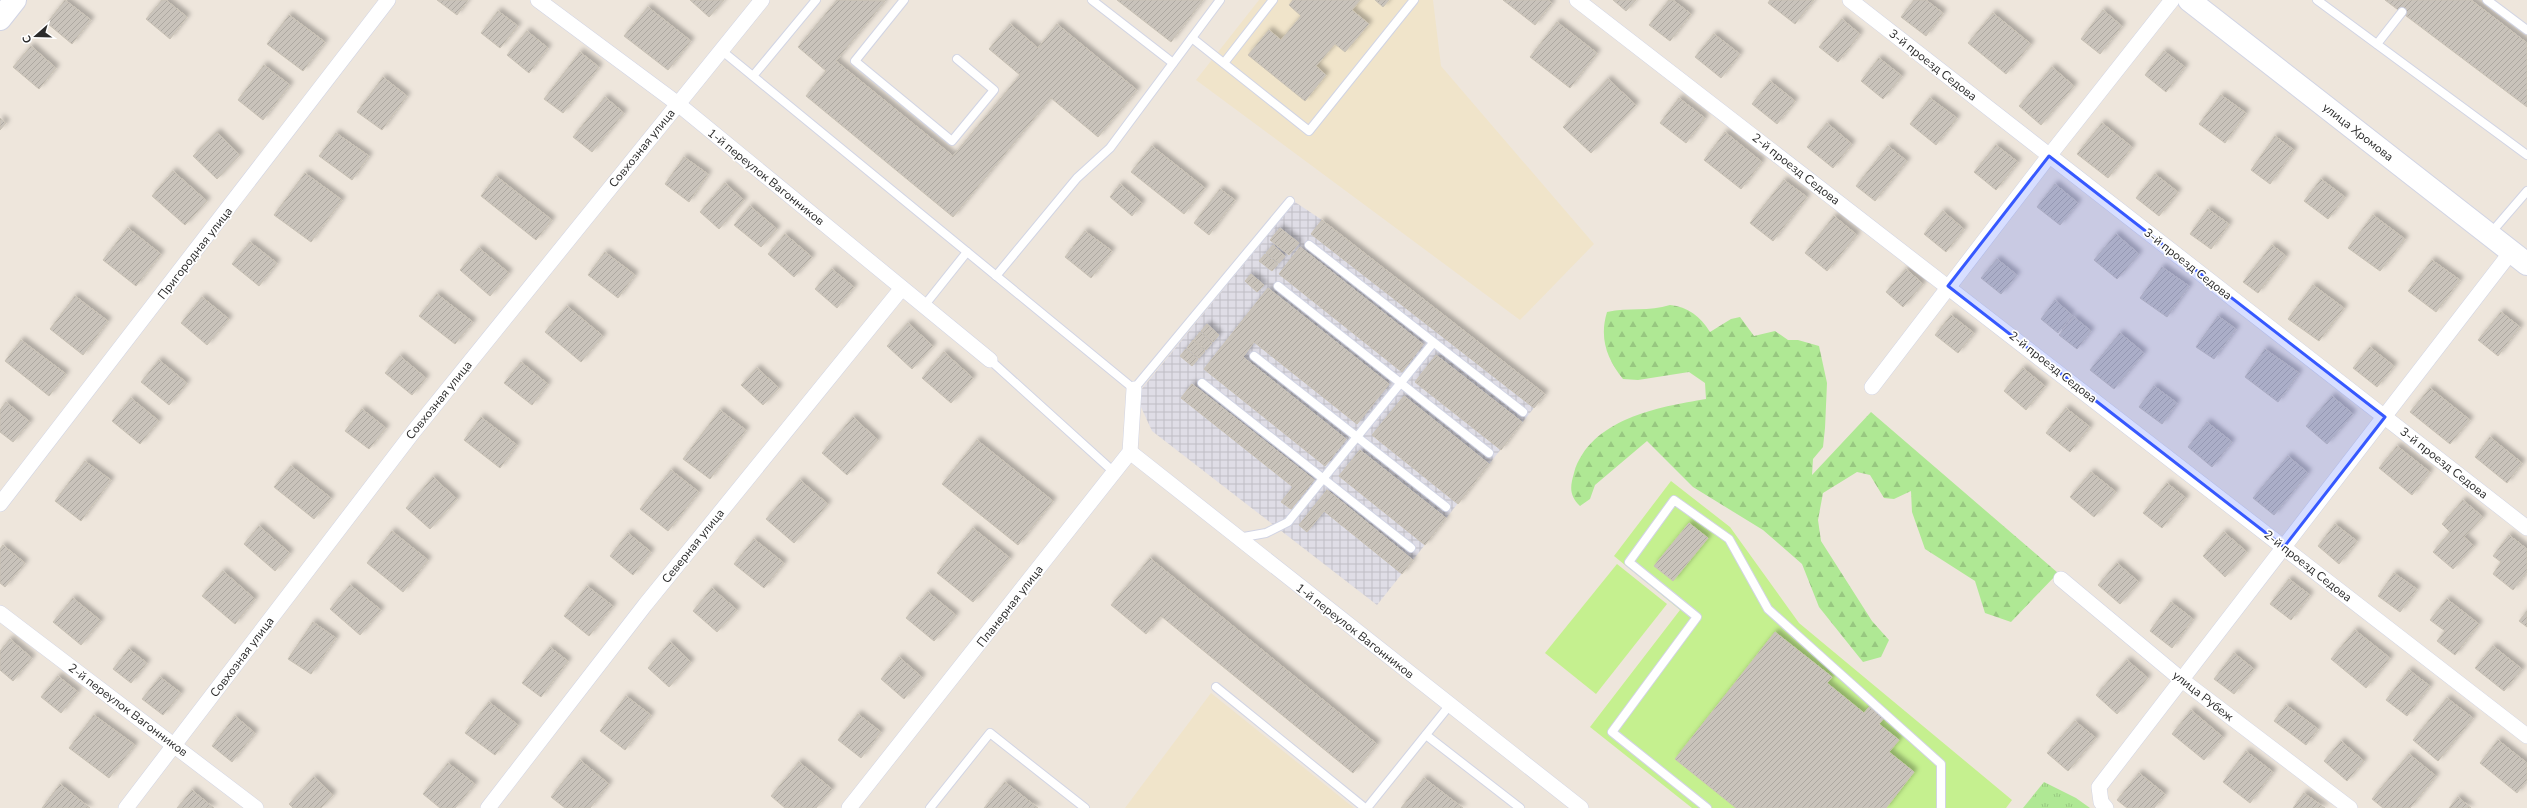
<svg xmlns="http://www.w3.org/2000/svg" width="2527" height="808" viewBox="0 0 2527 808" font-family="'Nunito Sans',sans-serif">
<style>
.industrial{fill:url(#industrial-grid)}
.education{fill:#f0e4ca}
.grass{fill:url(#grass-tufts)}
.forest{fill:url(#forest-firs)}
.pitch{fill:#c5f08f}
.building{fill:url(#building-hatch);stroke:#c9c2b5;filter:url(#shadow)}
.lines{fill:none;stroke-linecap:round;stroke-linejoin:round}
.lane-casing{stroke:#d1d4e4;stroke-width:10}
.street-casing{stroke:#d1d4e4;stroke-width:16}
.secondary-casing{stroke:#d1d4e4;stroke-width:24}
.lane{stroke:#fff;stroke-width:8}
.street{stroke:#fff;stroke-width:15}
.secondary{stroke:#fff;stroke-width:22}
.marked{fill:#3759ff;fill-opacity:0.2;stroke:#3759ff;stroke-width:3;stroke-linejoin:round}
.labels{text-anchor:middle;dominant-baseline:central;stroke-width:3.5;stroke-linejoin:round;paint-order:stroke}
.street-label{font-size:12px;fill:#2b2b2b;stroke:#fff}
</style>
<defs>
<pattern id="industrial-grid" width="8" height="8" patternUnits="userSpaceOnUse"><rect width="8" height="8" fill="#dfdde6"/><path d="M0 4h8M4 0v8" fill="none" stroke="#c0bec5"/></pattern>
<pattern id="grass-tufts" width="24" height="20" patternUnits="userSpaceOnUse"><rect width="24" height="20" fill="#afe894"/><path d="M3 7l-1-3M5 7V3M7 7l1-3M15 17l-1-3M17 17v-4M19 17l1-3" fill="none" stroke="#97c780"/></pattern>
<pattern id="forest-firs" width="22" height="20" patternUnits="userSpaceOnUse"><rect width="22" height="20" fill="#afe894"/><path d="M5 1l3.5 6h-7zM16 11l3.5 6h-7z" fill="#97c780"/></pattern>
<pattern id="building-hatch" width="6" height="6" patternUnits="userSpaceOnUse"><rect width="6" height="6" fill="#c9c3bb"/><path d="M-1 1l2-2M0 6l6-6M5 7l2-2" fill="none" stroke="#ada8a1"/></pattern>
<filter id="shadow"><feDropShadow dx="3.5" dy="-3.5" stdDeviation="2" flood-color="#0004"/></filter>
</defs>
<rect width="100%" height="100%" fill="#eee6dc"/>
<!-- industrial -->
<path class="industrial" d="M1295,202l27,18 223,174 -168,211 -225,-174 -16,-35z"/>
<!-- education -->
<g class="education">
<path d="M1259,0h174l8,66 153,178 -74,76 -324,-240z"/>
<path d="M1211,693l143,115h-229z"/>
</g>
<!-- grass -->
<path class="grass" d="M2044,782l32,16 14,10h-67z"/>
<!-- forest -->
<path class="forest" d="M1670,305c18,2 30,11 40,27l21,-13 9,-2 14,19 21,-5 13,9h10l21,6 8,37 -2,45 -2,19 -10,12 -1,16 59,-63 187,161 -47,49 -26,-9 -10,-32 -50,-32 -13,-37 -1,-21 -17,8 -10,-1 -14,-23 -13,-3 -34,21 -5,27 3,21 51,80 17,19 -8,17 -18,5 -44,-55 -17,-43 -39,-34 -70,-43 -46,-46 -52,44 -5,14 -10,7c-11,-11 -10,-19 -6,-33 16,-54 84,-66 132,-74l-1,-16 -16,-11 -51,8 -15,-1c-16,-20 -24,-41 -16,-67 22,-5 42,0 63,-7z"/>
<!-- pitch -->
<g class="pitch">
<path d="M1671,481l59,46 69,96 213,177 -6,8h-314l-102,-81 90,-117 -66,-54z"/>
<path d="M1617,564l50,40 -71,90 -51,-41z"/>
</g>
<!-- building -->
<g class="building">
<path d="M65,0l26,20 -19,24 -25,-21z"/>
<path d="M162,0h4l21,17 -17,22 -24,-20z"/>
<path d="M437,0h31l-11,15z"/>
<path d="M690,0h34l-15,17z"/>
<path d="M837,0l48,1 -49,60 117,95 67,-81 -31,-26 21,-25 28,24 19,-24 80,66 -39,47 -47,-39 -98,119 -147,-121 20,-25 -28,-24z"/>
<path d="M1117,0h86l-32,42z"/>
<path d="M1293,0h67l-8,10 17,14 -24,28 -10,-8 -19,22 10,9 -21,26 -57,-46 21,-25 12,10 20,-24 -12,-11z"/>
<path d="M1375,0h14l-6,7z"/>
<path d="M1503,0h45l4,3 -17,22z"/>
<path d="M1613,0h23l-10,11z"/>
<path d="M1669,0h4l18,14 -21,27 -21,-16z"/>
<path d="M1770,0h44l-19,24 -27,-21z"/>
<path d="M1914,0h12l17,13 -17,23 -25,-19z"/>
<path d="M2385,0h86l56,43v64z"/>
<path d="M648,7l43,34 -23,29 -44,-34z"/>
<path d="M2103,10l19,16 -22,28 -19,-15z"/>
<path d="M498,11l20,15 -18,22 -19,-15z"/>
<path d="M1993,13l38,31 -25,30 -38,-31z"/>
<path d="M289,15l36,27 -22,29 -36,-27z"/>
<path d="M1842,19l18,15 -22,28 -19,-15z"/>
<path d="M1557,22l40,31 -27,35 -40,-31z"/>
<path d="M527,31l21,17 -19,25 -22,-18z"/>
<path d="M1714,34l26,20 -19,24 -26,-21z"/>
<path d="M31,46l25,22 -17,21 -26,-22z"/>
<path d="M2164,51l21,16 -19,25 -21,-17z"/>
<path d="M580,52l19,15 -36,46 -19,-14z"/>
<path d="M1879,58l23,18 -19,23 -22,-18z"/>
<path d="M264,65l26,20 -27,35 -25,-20z"/>
<path d="M2052,67l22,19 -33,39 -22,-19z"/>
<path d="M383,77l24,19 -25,34 -25,-18z"/>
<path d="M1608,79l28,26 -45,48 -28,-26z"/>
<path d="M1770,81l25,20 -18,23 -25,-20z"/>
<path d="M2221,95l25,18 -21,30 -26,-19z"/>
<path d="M605,97l19,16 -32,39 -19,-15z"/>
<path d="M1679,98l26,20 -19,25 -26,-20z"/>
<path d="M1930,98l27,20 -21,27 -26,-21z"/>
<path d="M0,118l6,5 -6,7z"/>
<path d="M1827,123l25,21 -19,24 -26,-21z"/>
<path d="M2102,123l30,24 -24,31 -31,-24z"/>
<path d="M217,132l23,23 -23,24 -24,-23z"/>
<path d="M1725,132l37,30 -21,27 -37,-29z"/>
<path d="M336,133l33,23 -17,24 -33,-24z"/>
<path d="M2275,136l19,14 -24,34 -19,-14z"/>
<path d="M1996,145l22,17 -22,28 -22,-18z"/>
<path d="M1152,146l53,42 -21,26 -53,-42z"/>
<path d="M1888,146l19,15 -32,40 -19,-15z"/>
<path d="M684,157l24,17 -19,28 -24,-18z"/>
<path d="M173,171l34,30 -22,24 -33,-29z"/>
<path d="M305,173l37,27 -31,42 -37,-27z"/>
<path d="M2155,174l23,18 -19,24 -23,-18z"/>
<path d="M496,176l56,44 -16,20 -55,-44z"/>
<path d="M2321,179l24,18 -17,22 -24,-18z"/>
<path d="M1784,180l23,17 -34,44 -23,-18z"/>
<path d="M725,183l19,17 -25,29 -19,-17z"/>
<path d="M1120,184l22,19 -10,13 -22,-19z"/>
<path d="M2055,184l23,19 -18,22 -23,-18z"/>
<path d="M1220,189l15,11 -26,35 -15,-12z"/>
<path d="M750,206l27,23 -16,18 -27,-22z"/>
<path d="M2208,209l21,15 -18,25 -21,-15z"/>
<path d="M1943,211l21,18 -18,23 -22,-18z"/>
<path d="M2373,215l32,24 -25,32 -32,-23z"/>
<path d="M1834,216l23,19 -30,36 -22,-18z"/>
<path d="M1322,220l223,174 -11,14 -223,-174z"/>
<path d="M128,228l33,26 -25,32 -33,-26z"/>
<path d="M1280,228l19,15 -10,12 -19,-15z"/>
<path d="M1085,231l27,20 -21,27 -26,-21z"/>
<path d="M785,234l27,23 -18,20 -26,-23z"/>
<path d="M2116,234l23,20 -22,25 -23,-19z"/>
<path d="M250,242l27,21 -18,23 -27,-22z"/>
<path d="M1273,245l12,11 -6,7 -13,-10z"/>
<path d="M2272,245l14,11 -28,37 -15,-11z"/>
<path d="M1300,247l123,97 -21,28 -123,-98z"/>
<path d="M479,248l30,25 -19,23 -30,-26z"/>
<path d="M605,252l30,23 -17,23 -30,-23z"/>
<path d="M1265,254l13,10 -6,7 -13,-10z"/>
<path d="M1997,259l20,16 -16,19 -20,-16z"/>
<path d="M2432,260l28,20 -24,32 -28,-21z"/>
<path d="M2162,267l27,19 -22,31 -27,-19z"/>
<path d="M832,269l22,18 -17,21 -22,-19z"/>
<path d="M1906,269l17,15 -20,23 -17,-15z"/>
<path d="M1251,274l13,11 -7,7 -12,-11z"/>
<path d="M2313,285l31,23 -25,33 -31,-22z"/>
<path d="M1268,288l121,96 -32,40 -103,-82 -11,15 103,82 -21,27 -121,-97z"/>
<path d="M437,294l36,28 -18,22 -36,-28z"/>
<path d="M75,296l33,25 -25,34 -33,-26z"/>
<path d="M202,297l27,22 -22,26 -26,-22z"/>
<path d="M2055,300l17,15 -14,18 -17,-14z"/>
<path d="M567,306l36,30 -22,26 -36,-30z"/>
<path d="M2501,312l19,15 -22,29 -20,-16z"/>
<path d="M1951,315l23,18 -16,20 -23,-18z"/>
<path d="M2218,316l18,13 -22,30 -18,-12z"/>
<path d="M2074,317l17,14 -14,18 -18,-14z"/>
<path d="M908,323l25,23 -21,23 -25,-23z"/>
<path d="M1207,324l12,11 -6,7 -12,-11z"/>
<path d="M1200,332l12,11 -6,7 -12,-10z"/>
<path d="M2120,333l24,20 -30,36 -24,-19z"/>
<path d="M21,340l45,34 -17,22 -44,-35z"/>
<path d="M1193,340l12,11 -6,7 -12,-10z"/>
<path d="M2370,347l24,19 -17,21 -24,-19z"/>
<path d="M1186,349l12,10 -6,7 -12,-10z"/>
<path d="M2265,349l34,24 -21,29 -33,-25z"/>
<path d="M944,352l29,26 -22,25 -29,-25z"/>
<path d="M1436,355l86,67 -21,28 -86,-68z"/>
<path d="M400,356l26,22 -14,17 -27,-22z"/>
<path d="M159,360l28,23 -18,22 -28,-23z"/>
<path d="M521,362l27,22 -16,21 -28,-22z"/>
<path d="M757,368l22,20 -16,17 -22,-20z"/>
<path d="M2023,368l22,18 -19,24 -22,-19z"/>
<path d="M1192,384l122,96 -23,29 -10,-7 12,-15 -112,-89z"/>
<path d="M2154,386l23,17 -15,21 -23,-17z"/>
<path d="M2430,388l40,32 -20,24 -40,-32z"/>
<path d="M1404,396l85,68 -31,40 -86,-69z"/>
<path d="M2332,396l21,18 -26,30 -21,-18z"/>
<path d="M131,398l28,23 -19,23 -28,-23z"/>
<path d="M6,402l24,20 -17,20 -13,-10v-22z"/>
<path d="M2066,408l24,19 -20,25 -24,-19z"/>
<path d="M362,409l24,19 -17,21 -24,-18z"/>
<path d="M720,410l26,20 -36,49 -27,-20z"/>
<path d="M481,417l36,28 -17,23 -36,-28z"/>
<path d="M853,417l25,23 -31,35 -25,-22z"/>
<path d="M2207,422l25,20 -20,25 -24,-20z"/>
<path d="M2490,437l32,26 -15,20 -32,-26z"/>
<path d="M977,440l76,61 -35,44 -76,-61z"/>
<path d="M2397,446l33,26 -18,23 -33,-27z"/>
<path d="M1360,450l86,68 -21,27 -86,-69z"/>
<path d="M2288,456l20,17 -34,42 -21,-17z"/>
<path d="M85,461l26,19 -30,41 -26,-20z"/>
<path d="M291,466l40,32 -17,21 -40,-32z"/>
<path d="M671,470l28,22 -31,39 -28,-22z"/>
<path d="M2091,472l25,20 -22,25 -24,-20z"/>
<path d="M433,477l24,22 -27,30 -24,-21z"/>
<path d="M800,480l28,24 -34,39 -28,-24z"/>
<path d="M2167,483l19,15 -24,30 -19,-15z"/>
<path d="M1327,490l86,70 -11,14 -78,-63 -17,21 -8,-7z"/>
<path d="M2463,500l20,17 -19,20 10,9 -21,23 -20,-17 17,-20 -8,-8z"/>
<path d="M1689,523l19,15 -35,43 -19,-15z"/>
<path d="M2335,524l22,17 -18,23 -21,-18z"/>
<path d="M259,526l31,27 -15,18 -31,-27z"/>
<path d="M973,528l37,30 -37,44 -36,-29z"/>
<path d="M392,531l36,29 -25,32 -36,-29z"/>
<path d="M2224,532l23,20 -22,25 -22,-21z"/>
<path d="M628,533l23,19 -18,23 -23,-19z"/>
<path d="M2509,535l18,14v23l-14,18 -20,-16 8,-12 -8,-6z"/>
<path d="M754,539l30,24 -20,25 -30,-24z"/>
<path d="M3,545l22,18 -20,24 -5,-4v-34z"/>
<path d="M1150,558l227,186 -24,29 -192,-157 -15,18 -35,-29z"/>
<path d="M2117,563l22,19 -19,22 -22,-19z"/>
<path d="M223,571l32,28 -20,25 -33,-28z"/>
<path d="M2394,573l23,16 -17,23 -22,-16z"/>
<path d="M2289,579l21,16 -19,25 -21,-16z"/>
<path d="M350,585l31,25 -21,25 -30,-26z"/>
<path d="M587,586l26,20 -24,30 -25,-20z"/>
<path d="M712,588l25,22 -20,22 -24,-21z"/>
<path d="M928,592l28,23 -22,26 -28,-23z"/>
<path d="M73,598l28,23 -20,24 -28,-23z"/>
<path d="M2447,599l32,25 -24,31 -18,-14 8,-10 -15,-11z"/>
<path d="M2171,602l22,17 -21,29 -22,-17z"/>
<path d="M2527,611v16l-8,-6z"/>
<path d="M313,622l23,16 -25,36 -23,-15z"/>
<path d="M2355,630l35,28 -24,30 -35,-29z"/>
<path d="M1775,632l57,45 -5,6 37,30 5,-6 15,11 -5,6 20,16 -10,12 25,20 -28,36h-150l-61,-49z"/>
<path d="M10,639l22,19 -19,23 -13,-11v-19z"/>
<path d="M670,642l21,20 -22,25 -21,-19z"/>
<path d="M2493,646l29,23 -18,22 -29,-23z"/>
<path d="M550,647l18,14 -27,36 -19,-14z"/>
<path d="M129,649l18,14 -16,20 -18,-14z"/>
<path d="M2234,653l20,16 -20,25 -20,-15z"/>
<path d="M899,657l23,20 -18,22 -23,-20z"/>
<path d="M2127,660l21,18 -31,36 -21,-19z"/>
<path d="M2409,670l21,16 -23,30 -21,-16z"/>
<path d="M58,676l20,16 -17,21 -20,-16z"/>
<path d="M160,677l21,16 -18,22 -21,-16z"/>
<path d="M626,696l25,19 -26,35 -25,-19z"/>
<path d="M2447,698l26,20 -35,43 -25,-21z"/>
<path d="M489,702l29,23 -23,30 -30,-22z"/>
<path d="M2286,705l32,24 -12,16 -32,-24z"/>
<path d="M2191,710l32,27 -19,23 -32,-26z"/>
<path d="M858,714l23,18 -20,26 -23,-18z"/>
<path d="M94,715l41,30 -26,33 -40,-30z"/>
<path d="M235,716l20,17 -23,29 -20,-16z"/>
<path d="M2075,721l21,17 -28,33 -21,-18z"/>
<path d="M2498,740l29,23v17l-10,13 -37,-30z"/>
<path d="M2341,741l23,20 -17,20 -23,-20z"/>
<path d="M2246,751l27,21 -23,31 -27,-21z"/>
<path d="M2409,754l27,22 -26,32h-27l-11,-9z"/>
<path d="M580,760l29,24 -19,24h-25l-14,-11z"/>
<path d="M799,762l33,27 -16,19h-31l-14,-12z"/>
<path d="M448,763l27,21 -20,24h-15l-17,-14z"/>
<path d="M2139,773l26,21 -11,14h-27l-10,-8z"/>
<path d="M314,777l19,18 -12,13h-28l-4,-4z"/>
<path d="M1424,778l39,30h-62z"/>
<path d="M1005,782l33,26h-54z"/>
<path d="M60,784l30,24h-48z"/>
<path d="M192,790l22,18h-37z"/>
<path d="M2304,793l21,15h-32z"/>
<path d="M2458,797l13,11h-22z"/>
</g>
<g class="lines">
<defs>
<g id="lane">
<path d="M904,0l-49,61 97,80 42,-51 -37,-31"/>
<path d="M1092,0l81,63"/>
<path d="M2317,0l210,155"/>
<path d="M2487,0l40,30"/>
<path d="M1192,38l117,93 105,-131"/>
<path d="M2377,44l25,-32"/>
<path d="M721,50l413,339 156,-188"/>
<path d="M1224,63l49,-63"/>
<path d="M753,76l63,-76"/>
<path d="M2490,234l37,-43"/>
<path d="M1309,245l214,167"/>
<path d="M996,276l81,-98 33,-30 110,-148"/>
<path d="M1278,286l211,167"/>
<path d="M924,306l43,-54"/>
<path d="M1254,356l192,151"/>
<path d="M990,360l125,113"/>
<path d="M1202,383l209,165"/>
<path d="M1238,538l28,-5 22,-11 145,-179"/>
<path d="M1216,687l149,121"/>
<path d="M1426,735l94,73"/>
<path d="M930,808l60,-75 95,75"/>
<path d="M1367,808l82,-102"/>
<path d="M1707,808l-95,-76 85,-115 -68,-55 45,-62 55,39 39,70 173,155v44"/>
</g>
<g id="street">
<path d="M538,0l140,104 312,256"/>
<path d="M1577,0l950,736"/>
<path d="M1850,0l677,528"/>
<path d="M1872,387l177,-231 123,-156"/>
<path d="M1130,452l451,356"/>
<path d="M0,504l388,-504"/>
<path d="M2061,579l121,101 168,128"/>
<path d="M0,613l256,195"/>
<path d="M126,808l288,-377 348,-431"/>
<path d="M488,808l157,-203 257,-317"/>
<path d="M849,808l281,-356 4,-63"/>
<path d="M2106,808l-5,-6 -2,-15 412,-535"/>
</g>
<g id="secondary">
<path d="M2189,0l338,264"/>
<path d="M0,19l15,-19"/>
</g>
</defs>
<!-- lane casing -->
<use href="#lane" class="lane-casing"/>
<!-- street casing -->
<use href="#street" class="street-casing"/>
<!-- secondary casing -->
<use href="#secondary" class="secondary-casing"/>
<!-- lane -->
<use href="#lane" class="lane"/>
<!-- street -->
<use href="#street" class="street"/>
<!-- secondary -->
<use href="#secondary" class="secondary"/>
</g>
<!-- marked area -->
<path class="marked" d="M2049,156l336,261 -101,130 -336,-261z"/>
<g class="labels">
<!-- street labels -->
<g class="street-label">
<text transform="translate(1933 65) rotate(38)">3-й проезд Седова</text>
<text transform="translate(2358 132) rotate(38)">улица Хромова</text>
<text transform="translate(642 148) rotate(-51)">Совхозная улица</text>
<text transform="translate(1796 169) rotate(38)">2-й проезд Седова</text>
<text transform="translate(766 177) rotate(39)">1-й переулок Вагонников</text>
<text transform="translate(195 253) rotate(-52)">Пригородная улица</text>
<text transform="translate(2188 264) rotate(38)">3-й проезд Седова</text>
<text transform="translate(2053 367) rotate(38)">2-й проезд Седова</text>
<text transform="translate(439 400) rotate(-51)">Совхозная улица</text>
<text transform="translate(2444 463) rotate(38)">3-й проезд Седова</text>
<text transform="translate(693 546) rotate(-51)">Северная улица</text>
<text transform="translate(2308 566) rotate(38)">2-й проезд Седова</text>
<text transform="translate(1010 606) rotate(-52)">Планерная улица</text>
<text transform="translate(1355 631) rotate(38)">1-й переулок Вагонников</text>
<text transform="translate(242 657) rotate(-53)">Совхозная улица</text>
<text transform="translate(2203 696) rotate(38)">улица Рубеж</text>
<text transform="translate(128 710) rotate(37)">2-й переулок Вагонников</text>
</g>
</g>
<!-- north arrow -->
<g transform="translate(36 36) rotate(250)" stroke="#ffffff" stroke-width="3" paint-order="stroke">
<path d="M0-3L7 15L0 10L-7 15Z" fill="#2b2b2b"/>
<text y="-6" font-size="11" font-weight="bold" text-anchor="middle" fill="#2b2b2b">С</text>
</g>
</svg>
